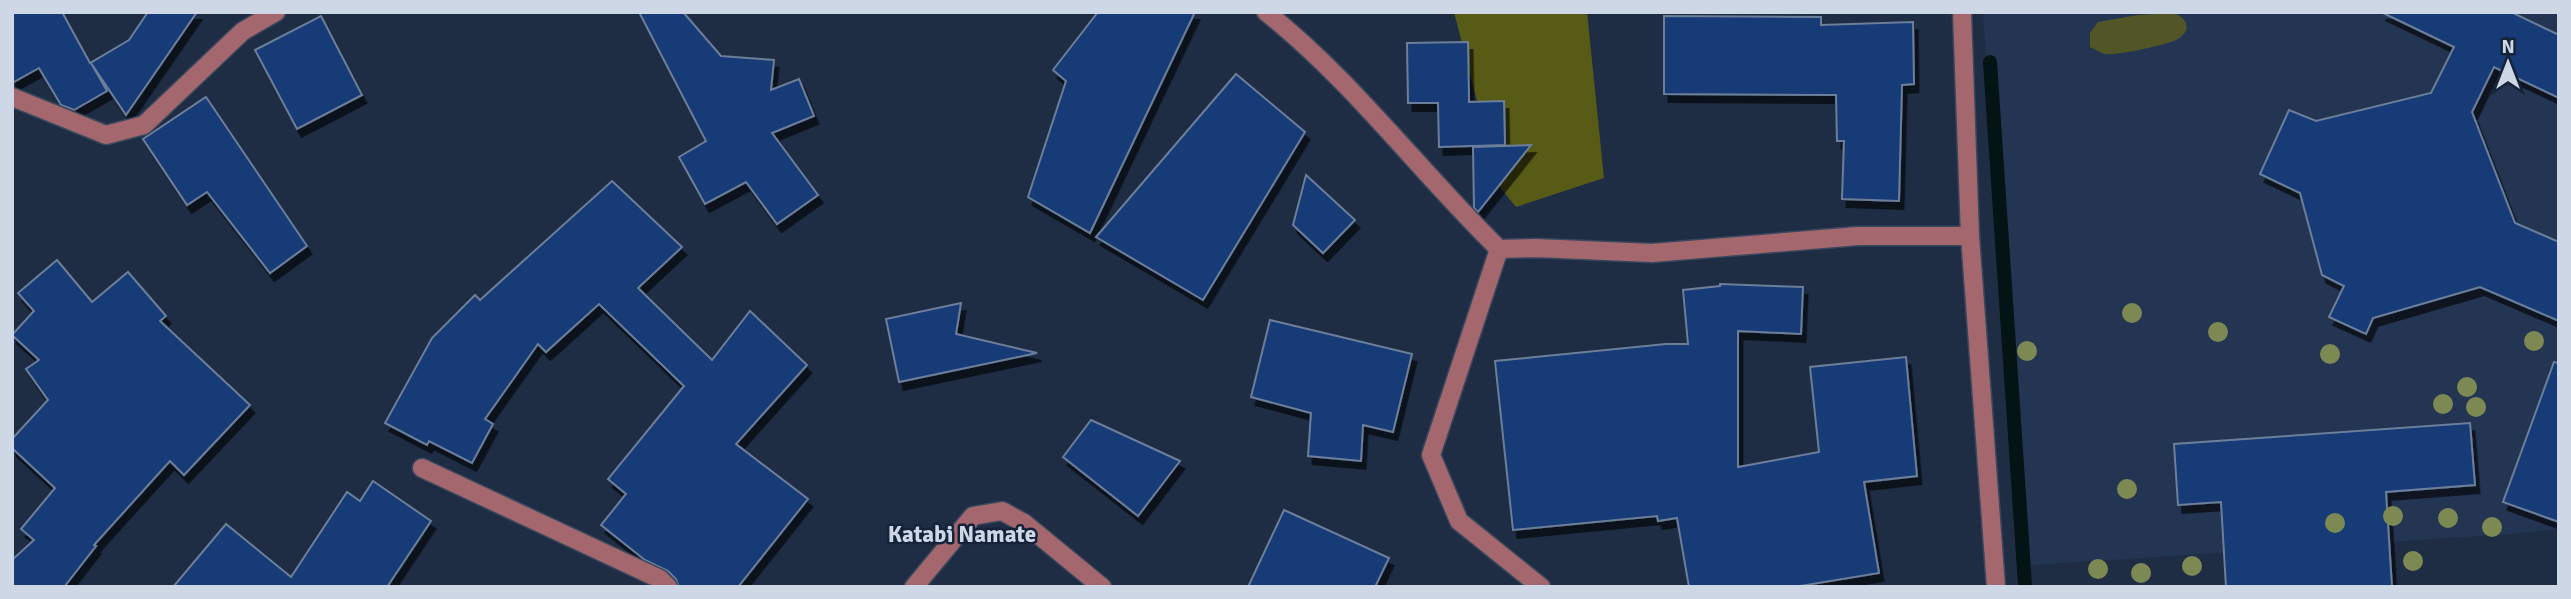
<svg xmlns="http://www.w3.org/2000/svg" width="2571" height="599" viewBox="0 0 2571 599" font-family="Signika,sans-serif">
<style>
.built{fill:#233552}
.green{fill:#525627}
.forest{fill:#575b15}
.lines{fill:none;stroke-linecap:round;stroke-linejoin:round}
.stream{stroke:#041414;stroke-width:14}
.building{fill:#123a77;stroke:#6c7e99;stroke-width:2;filter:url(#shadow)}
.minor-casing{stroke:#3a485e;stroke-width:21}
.minor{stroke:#a3676d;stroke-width:18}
.tree{fill:#7d8952}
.labels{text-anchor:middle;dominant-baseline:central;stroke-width:5;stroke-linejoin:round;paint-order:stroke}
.quarter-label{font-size:23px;font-weight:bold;fill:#cdd7e6;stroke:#142339}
</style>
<defs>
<filter id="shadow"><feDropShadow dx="4.5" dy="8" stdDeviation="0" flood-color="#0009"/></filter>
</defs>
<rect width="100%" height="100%" fill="#1e2d44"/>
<!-- built -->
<path class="built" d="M1983,12h576v517l-49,5 -492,32z"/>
<!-- green -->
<path class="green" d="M2174,13c15,6 18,19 2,27 -11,5 -60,16 -71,14 -5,-1 -10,-5 -15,-7v-14l8,-11 40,-7z"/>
<!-- forest -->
<path class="forest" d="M1454,12h133l17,166 -88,29 -17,-21z"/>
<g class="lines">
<!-- stream -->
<path class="stream" d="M1990,62l35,523"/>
</g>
<!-- building -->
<g class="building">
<path d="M12,12h50l28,51 39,-23 19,-28h49l-71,103 -35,-52 16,28 -33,19 -13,-5 -22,-37 -27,15z"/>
<path d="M639,12h44l38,44 53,4 -3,30 28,-11 15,37 -42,17 46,62 -41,29 -31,-42 -41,22 -26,-47 27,-16z"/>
<path d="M1098,12h97l-105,221 -62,-36 38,-116 -13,-11z"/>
<path d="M2381,12h130l48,23v63l-65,-31 -22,45 43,111 44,19v79l-79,-34 -107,31 -7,16 -37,-17 15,-31 -22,-11 -22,-82 -40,-19 29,-64 27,11 115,-28 23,-46z"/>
<path d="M321,16l41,79 -65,34 -42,-79z"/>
<path d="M1664,16l157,1v8l92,-3 1,62 -12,1 -3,116 -57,-2 2,-58h-7l-1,-46 -172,-1z"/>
<path d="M1468,42l1,60 35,-1 1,44 -66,2 -1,-44h-30l-1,-60z"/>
<path d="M1236,74l69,58 -102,168 -107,-63z"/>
<path d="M206,97l101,149 -37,27 -63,-81 -20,13 -44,-66z"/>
<path d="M1531,145l-53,67 -4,-4 -1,-61z"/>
<path d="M1306,175l49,45 -32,33 -30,-28z"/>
<path d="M612,181l70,66 -44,41 74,72 38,-49 57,54 -71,79 72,55 -70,88h-59l-3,-8 -8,-8 -23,-11 -44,-35 25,-31 -18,-15 76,-93 -85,-82 -53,48 -8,-8 -53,75 8,5 -21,39 -43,-22 -2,4 -42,-22 47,-85 43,-43 5,5z"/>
<path d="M57,260l35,42 36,-30 38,44 -6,5 90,84 -66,70 -14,-14 -76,84 2,1 -32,41h-52v-27l22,-20 -13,-11 34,-41 -43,-40v-9l36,-39 -22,-31 13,-9 -27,-25 22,-24 -16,-18z"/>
<path d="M1720,284l83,3 -2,47 -63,-3v136l81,-15 -9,-85 96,-10 11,119 -53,6 15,91 -85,14h-105l-12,-69 -19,3 -1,-5 -144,14 -18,-169 171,-17h22l-5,-54 37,-4z"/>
<path d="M961,303l-5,31 81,19 -138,29 -13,-63z"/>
<path d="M1270,320l142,34 -19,78 -30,-7 -2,36 -53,-5 3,-43 -60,-16z"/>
<path d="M2554,362l5,1v159l-56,-20z"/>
<path d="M1091,420l89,41 -42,55 -75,-59z"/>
<path d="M2470,423l5,62 -89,7 6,95h-166l-5,-85 -43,3 -4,-61z"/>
<path d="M373,481l58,40 -44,66h-214l53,-63 65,53 56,-85 13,9z"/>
<path d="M1284,510l105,48 -14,29h-127z"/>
</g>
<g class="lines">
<defs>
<g id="minor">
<path d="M1266,12c87,69 154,160 233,237l37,-1 116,5 206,-17h112"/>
<path d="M1962,12l8,224 26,351"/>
<path d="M12,97l94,38 38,-10 99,-94 33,-19"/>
<path d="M1499,249l-68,206 28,66 82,66"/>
<path d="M422,468l238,111 8,8"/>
<path d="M914,587l59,-71 29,-5 22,12 78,64"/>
</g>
</defs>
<!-- minor casing -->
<use href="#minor" class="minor-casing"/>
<!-- minor -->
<use href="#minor" class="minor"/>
</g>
<!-- trees -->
<g class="tree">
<circle cx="2132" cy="313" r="10"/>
<circle cx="2218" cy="332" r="10"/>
<circle cx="2534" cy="341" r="10"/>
<circle cx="2027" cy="351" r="10"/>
<circle cx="2330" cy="354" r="10"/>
<circle cx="2467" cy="387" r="10"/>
<circle cx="2443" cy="404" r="10"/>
<circle cx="2476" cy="407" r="10"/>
<circle cx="2127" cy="489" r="10"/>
<circle cx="2393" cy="516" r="10"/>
<circle cx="2448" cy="518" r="10"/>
<circle cx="2335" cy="523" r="10"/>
<circle cx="2492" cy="527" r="10"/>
<circle cx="2413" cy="561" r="10"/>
<circle cx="2192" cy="566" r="10"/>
<circle cx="2098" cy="569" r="10"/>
<circle cx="2141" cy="573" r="10"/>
</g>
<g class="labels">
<!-- quarter labels -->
<g class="quarter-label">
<text x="962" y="534">Katabi Namate</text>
</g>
</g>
<!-- border -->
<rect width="2571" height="599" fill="none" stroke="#cdd7e6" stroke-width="28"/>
<!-- north arrow -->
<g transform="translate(2508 63)" stroke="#142339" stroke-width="5" paint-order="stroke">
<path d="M0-5L12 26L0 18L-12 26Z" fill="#cdd7e6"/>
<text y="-10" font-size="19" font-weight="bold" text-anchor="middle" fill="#cdd7e6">N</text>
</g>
</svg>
